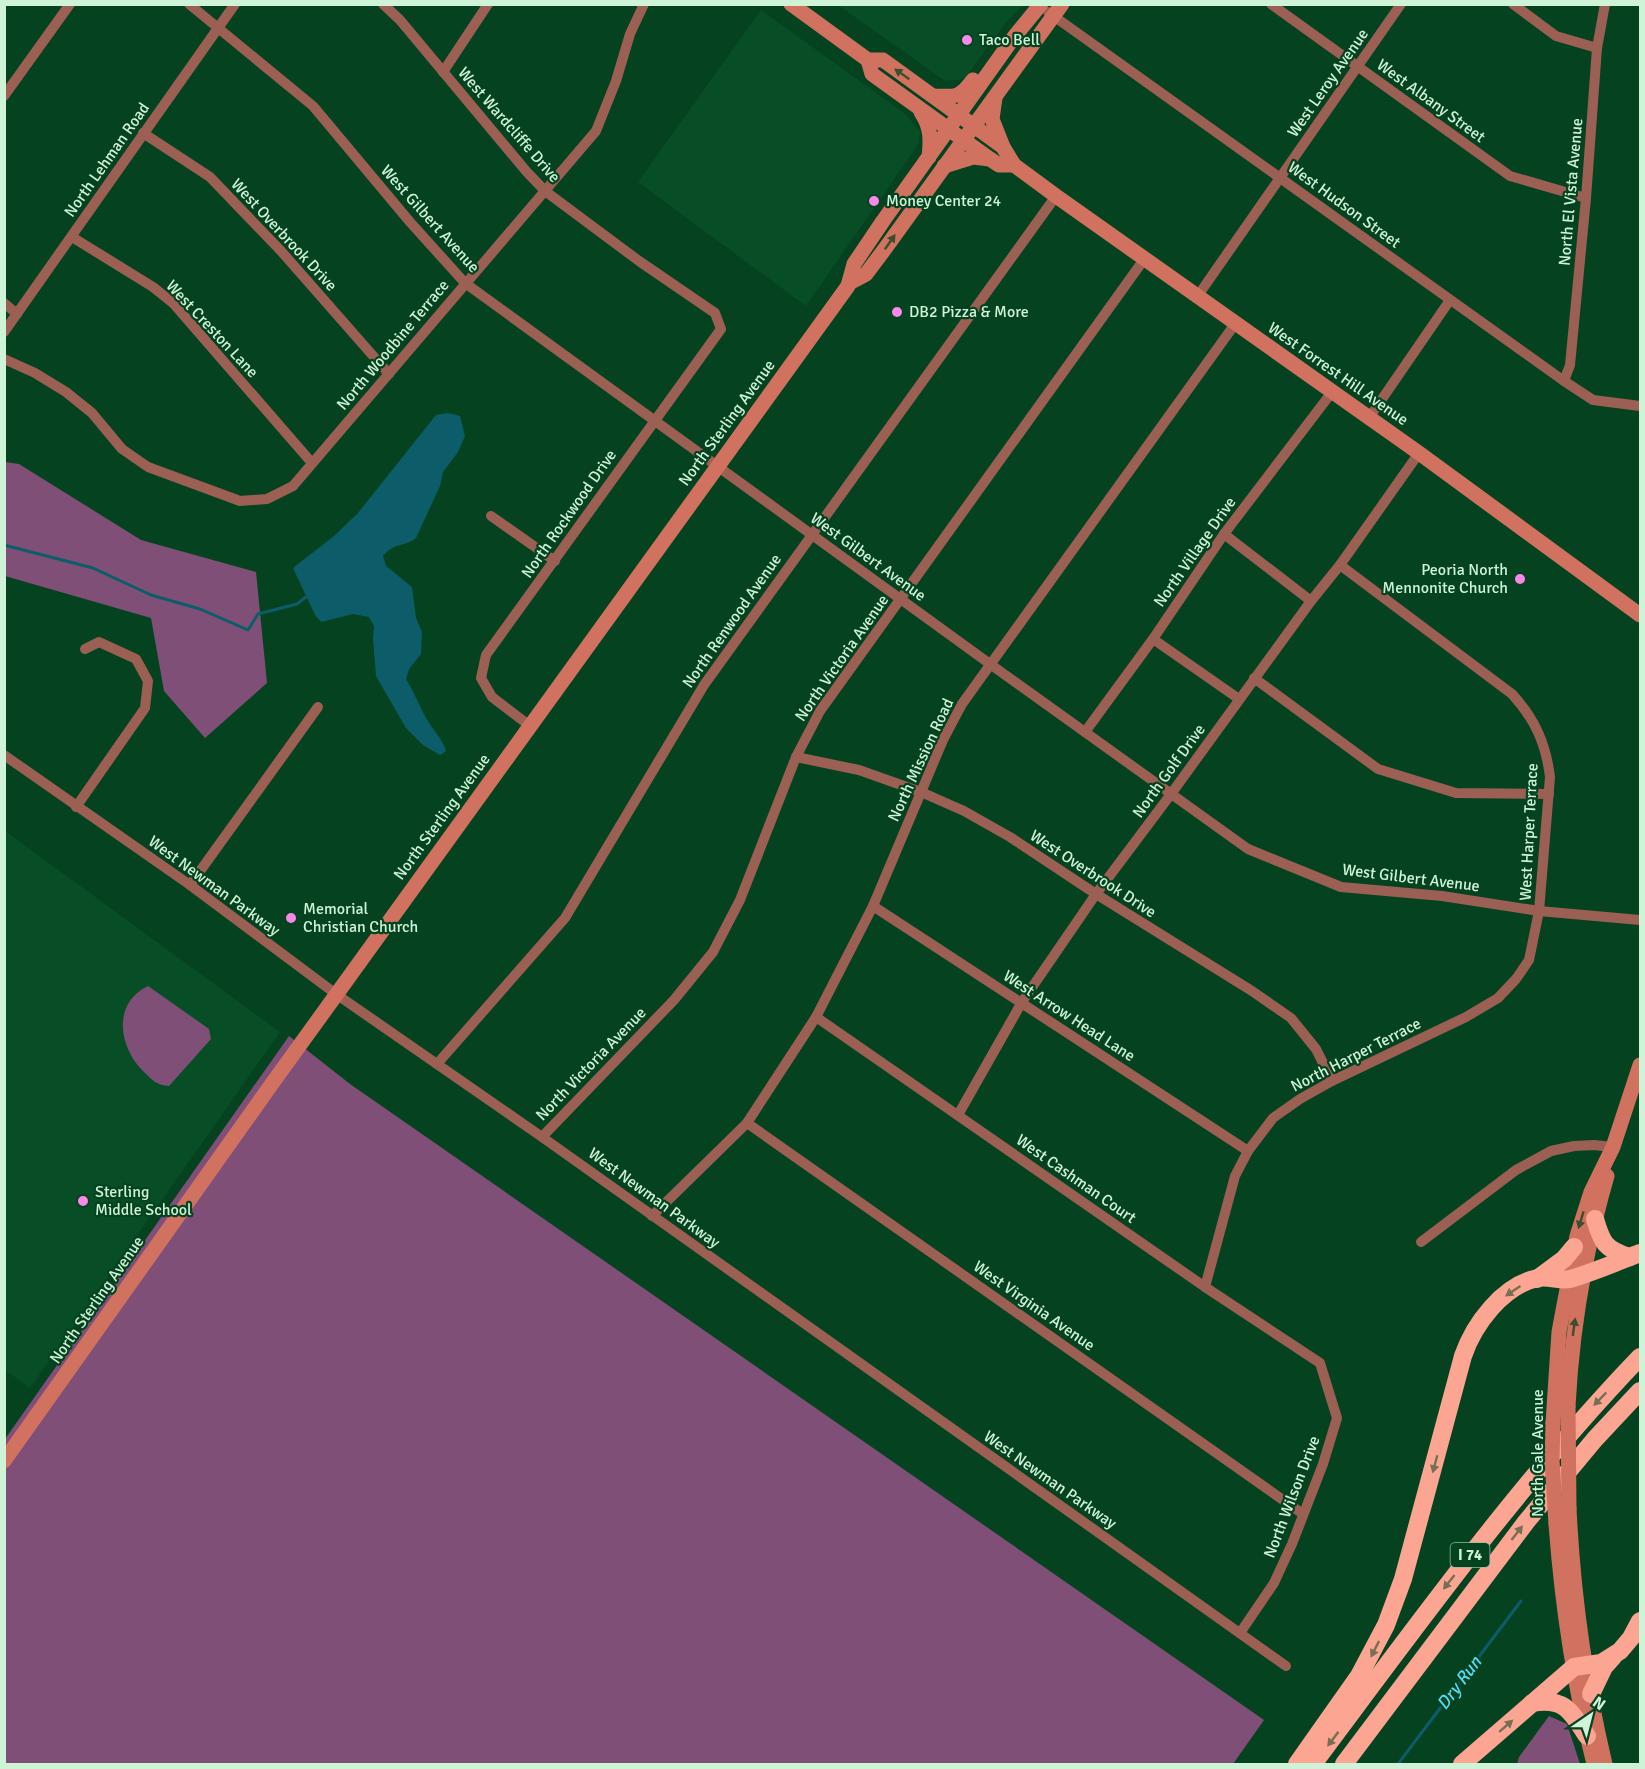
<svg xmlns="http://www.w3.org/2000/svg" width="1645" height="1769" viewBox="0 0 1645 1769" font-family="Signika,sans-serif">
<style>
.built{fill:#074e26}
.green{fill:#7f4f78}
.water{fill:#0d5c69}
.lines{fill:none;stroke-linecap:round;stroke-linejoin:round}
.stream{stroke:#0d5c69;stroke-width:3}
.street{stroke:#9b5f53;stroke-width:10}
.secondary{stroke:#d17260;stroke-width:15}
.highway{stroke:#fda593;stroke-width:18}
.secondary-bridge{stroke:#d17260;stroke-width:15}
.oneway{fill:#384f30}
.oneway2{fill:#756f54}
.poi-dot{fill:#f888ea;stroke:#054320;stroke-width:2}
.labels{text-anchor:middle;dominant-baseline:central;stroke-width:4.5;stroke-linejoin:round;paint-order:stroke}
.shield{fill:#054320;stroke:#92bea0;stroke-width:1.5}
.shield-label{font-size:15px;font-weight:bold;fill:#cff3d7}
.poi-label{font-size:16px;fill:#cff3d7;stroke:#054320;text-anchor:start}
.street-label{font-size:16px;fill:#cff3d7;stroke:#054320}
.water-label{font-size:18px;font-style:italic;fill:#54dcf4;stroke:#054320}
</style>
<rect width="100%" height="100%" fill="#054320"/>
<!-- built -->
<g class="built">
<path d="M838,5h185l-16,16 -43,58 -19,2z"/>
<path d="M761,10l143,103 16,18 -1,12 -113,163 -168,-124z"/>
<path d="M5,831l275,201 -250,356 -25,-18z"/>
</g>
<!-- green -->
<g class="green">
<path d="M5,462l14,2 122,76 115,32 11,111 -62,55 -41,-47 -13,-73 -146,-42z"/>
<path d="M148,986l61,43 2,10 -42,47c-12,-1 -16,-5 -24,-13 -26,-24 -34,-69 3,-87z"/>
<path d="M289,1036l61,48 914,636 -31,44h-1228v-325z"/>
<path d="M1549,1716l18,8 13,40h-63l2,-7z"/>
</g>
<!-- water -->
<path class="water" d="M448,413l12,3 5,20 -7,16 -15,20 -3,14 -24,52c-13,10 -20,3 -33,18l3,10 26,21 4,31 6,14 -1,22 -12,15 -3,10c8,13 13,26 20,39 7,12 16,20 20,33l-6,4 -17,-10 -17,-17 -30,-52 -3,-37 1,-13 -5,-9 -16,-3 -32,8 -6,-7 -22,-47 41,-32 24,-23 78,-98z"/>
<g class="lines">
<!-- stream -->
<g class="stream">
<path d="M4,545l89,23 58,27 49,14 48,21 10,-16 39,-10 9,-7"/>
<path d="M1398,1764l123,-163"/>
</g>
<!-- street -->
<g class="street">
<path d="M189,4l124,102 97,116 55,61 525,381 258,185 93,38 101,9 97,15 101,9"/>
<path d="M383,4l17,16 126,151 19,20 94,70 76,52 6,16 -235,326 -5,23 11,19 38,29"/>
<path d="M1271,4l239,172 76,22"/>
<path d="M1513,4l43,32 41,12"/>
<path d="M1048,12l516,369 29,19 47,6"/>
<path d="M443,72l45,-68"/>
<path d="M4,96l66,-92"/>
<path d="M143,133l67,44 71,74 108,123"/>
<path d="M72,237l81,50 20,16 139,160"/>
<path d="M1197,297l204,-293"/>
<path d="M4,303l13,11"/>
<path d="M4,332l231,-328"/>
<path d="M4,359l31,14 31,19 26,21 30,36 26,18 92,34 27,-2 26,-13 303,-355 20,-50 14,-47 14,-30"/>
<path d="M1564,381l6,-16 16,-167 11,-150 8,-44"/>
<path d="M1369,418l81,-118"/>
<path d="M491,516l64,45"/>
<path d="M1224,534l87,67"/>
<path d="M1153,639l86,60"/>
<path d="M1254,678l124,91 78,24 93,1"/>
<path d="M1085,732l68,-93 71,-105 108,-142"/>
<path d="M4,755l186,130 146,109 206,143 744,529"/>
<path d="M796,757l63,13 62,22 43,19 46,26 86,57 156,97 39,27 25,31 16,32"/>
<path d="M76,807l69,-99 3,-27 -12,-22 -37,-17 -14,7"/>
<path d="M190,885l128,-178"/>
<path d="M873,906l375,245"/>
<path d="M816,1017l389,270 115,76 17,55 -14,46 -31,80 -18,39 -34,50"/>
<path d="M437,1064l128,-146 139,-233 352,-489"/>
<path d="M958,1115l64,-113 74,-108 75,-100 140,-193 29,-36 79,-112"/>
<path d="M747,1123l556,391"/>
<path d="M542,1137l132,-137 39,-48 27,-52 56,-143 24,-46 325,-453"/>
<path d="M652,1216l95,-93 69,-106 57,-111 70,-166 19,-36 273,-380"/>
<path d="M1421,1242l95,-72 35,-19 23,-5 20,-1 19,2"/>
<path d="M1205,1287l30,-111 13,-25 25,-33 27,-19 32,-18 134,-64 32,-19 18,-19 13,-19 10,-49 11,-134c-4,-33 -15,-58 -38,-83l-172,-129"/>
</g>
<!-- secondary -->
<g class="secondary">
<path d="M791,4l77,56h15l120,87 11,18 42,31 363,257 221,162"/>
<path d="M868,60l4,14 118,85 9,6h15"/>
<path d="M933,96c23,1 27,2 40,-16"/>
<path d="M995,98l-3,21 11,28"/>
<path d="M921,112c10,15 10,27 8,45"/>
<path d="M944,166l29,-9 17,2"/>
<path d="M849,283l17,-9 18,-24 178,-246"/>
<path d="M1568,1406c4,-78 17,-154 39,-230"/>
<path d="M1553,1423l6,-91 18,-96 14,-44 22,-45 27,-82"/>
<path d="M4,1461l267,-376 577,-799 6,-22 29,-43 131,-184 27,-33"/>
<path d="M1569,1508c4,86 16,172 36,256"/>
<path d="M1556,1524c6,81 18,162 38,240"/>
</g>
<!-- highway -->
<g class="highway">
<path d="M1595,1219c7,24 10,30 34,38"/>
<path d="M1537,1279l27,-20 10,-12"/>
<path d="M1591,1694l13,-27 9,-10"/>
<path d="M1532,1703c32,-6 39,8 55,33"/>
<path d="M1297,1764l62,-88 27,-51 17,-46 60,-223c11,-32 40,-71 75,-78 11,-2 22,3 32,1 24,-7 47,-17 70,-26"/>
<path d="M1313,1764c105,-140 206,-281 327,-407"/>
<path d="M1344,1764l182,-242 69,-83 45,-48"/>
<path d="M1462,1764l112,-97 27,-4 19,-12 11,-13 9,-17"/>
</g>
<!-- secondary-bridge -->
<g class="secondary-bridge">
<path d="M1568,1406l1,102"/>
<path d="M1553,1423l-1,37 4,64"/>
</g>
</g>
<!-- one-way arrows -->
<defs><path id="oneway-solid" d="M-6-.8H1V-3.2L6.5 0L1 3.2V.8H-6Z" transform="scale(1.5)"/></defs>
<g class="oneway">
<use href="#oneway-solid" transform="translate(902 74) rotate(-145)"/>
<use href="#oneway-solid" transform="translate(890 242) rotate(-55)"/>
<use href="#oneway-solid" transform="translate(1581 1220) rotate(107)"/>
<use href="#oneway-solid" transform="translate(1574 1327) rotate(-82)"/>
</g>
<g class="oneway2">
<use href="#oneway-solid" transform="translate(1513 1291) rotate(146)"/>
<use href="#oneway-solid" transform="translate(1600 1399) rotate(134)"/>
<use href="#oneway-solid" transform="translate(1435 1464) rotate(105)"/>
<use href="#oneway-solid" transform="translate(1517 1533) rotate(-52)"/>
<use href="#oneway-solid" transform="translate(1449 1582) rotate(128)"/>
<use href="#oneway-solid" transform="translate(1375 1649) rotate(117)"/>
<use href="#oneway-solid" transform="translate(1506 1726) rotate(-41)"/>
<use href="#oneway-solid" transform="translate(1333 1739) rotate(127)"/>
</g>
<!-- markers -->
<g class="poi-dot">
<circle cx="967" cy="40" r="6"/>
<circle cx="874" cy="201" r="6"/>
<circle cx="897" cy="312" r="6"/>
<circle cx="1520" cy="579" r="6"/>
<circle cx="291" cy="918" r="6"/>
<circle cx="83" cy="1201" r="6"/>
</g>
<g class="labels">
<!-- shield labels -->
<rect class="shield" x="1450.5" y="1543" width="39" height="24" rx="4.5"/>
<g class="shield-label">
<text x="1470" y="1555">I 74</text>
</g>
<!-- poi labels -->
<g class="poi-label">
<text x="979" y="40">Taco Bell</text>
<text x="886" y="201">Money Center 24</text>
<text x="909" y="312">DB2 Pizza &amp; More</text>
<text x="1508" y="570" text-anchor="end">Peoria North<tspan x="1508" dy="18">Mennonite Church</tspan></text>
<text x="303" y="909">Memorial<tspan x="303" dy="18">Christian Church</tspan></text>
<text x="95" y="1192">Sterling<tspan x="95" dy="18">Middle School</tspan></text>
</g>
<!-- street labels -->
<g class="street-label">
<text transform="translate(1328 83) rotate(-55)">West Leroy Avenue</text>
<text transform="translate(1431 101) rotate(36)">West Albany Street</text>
<text transform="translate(509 125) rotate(49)">West Wardcliffe Drive</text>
<text transform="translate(107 160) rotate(-55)">North Lehman Road</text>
<text transform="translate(1571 192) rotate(-85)">North El Vista Avenue</text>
<text transform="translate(1344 205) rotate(36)">West Hudson Street</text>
<text transform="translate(430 219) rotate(48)">West Gilbert Avenue</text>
<text transform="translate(284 235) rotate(47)">West Overbrook Drive</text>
<text transform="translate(212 329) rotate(47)">West Creston Lane</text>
<text transform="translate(393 345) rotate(-50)">North Woodbine Terrace</text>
<text transform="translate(1338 374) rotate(35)">West Forrest Hill Avenue</text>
<text transform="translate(727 423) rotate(-54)">North Sterling Avenue</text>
<text transform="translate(569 514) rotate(-55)">North Rockwood Drive</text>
<text transform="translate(1195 552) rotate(-55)">North Village Drive</text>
<text transform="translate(868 557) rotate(36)">West Gilbert Avenue</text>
<text transform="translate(732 621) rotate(-55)">North Renwood Avenue</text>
<text transform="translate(842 658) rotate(-55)">North Victoria Avenue</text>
<text transform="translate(921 760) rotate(-65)">North Mission Road</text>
<text transform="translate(1169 771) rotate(-54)">North Golf Drive</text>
<text transform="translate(442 817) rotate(-54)">North Sterling Avenue</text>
<text transform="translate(1529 832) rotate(-87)">West Harper Terrace</text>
<text transform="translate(1093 874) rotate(33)">West Overbrook Drive</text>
<text transform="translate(1411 878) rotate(7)">West Gilbert Avenue</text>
<text transform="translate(214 886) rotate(36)">West Newman Parkway</text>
<text transform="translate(1069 1016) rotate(33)">West Arrow Head Lane</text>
<text transform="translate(1356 1055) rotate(-27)">North Harper Terrace</text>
<text transform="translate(591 1064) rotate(-46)">North Victoria Avenue</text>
<text transform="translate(1076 1179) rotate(35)">West Cashman Court</text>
<text transform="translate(654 1198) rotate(36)">West Newman Parkway</text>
<text transform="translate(97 1300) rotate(-55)">North Sterling Avenue</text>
<text transform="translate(1034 1306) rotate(35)">West Virginia Avenue</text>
<text transform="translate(1538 1453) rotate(-90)">North Gale Avenue</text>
<text transform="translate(1050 1480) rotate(35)">West Newman Parkway</text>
<text transform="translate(1292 1497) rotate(-69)">North Wilson Drive</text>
</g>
<!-- water labels -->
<g class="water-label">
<text transform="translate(1459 1683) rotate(-53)">Dry Run</text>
</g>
</g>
<!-- border -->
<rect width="1645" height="1769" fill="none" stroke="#cff3d7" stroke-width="12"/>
<!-- north arrow -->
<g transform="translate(1591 1715) rotate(35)" stroke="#054320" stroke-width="4.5" paint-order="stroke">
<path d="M0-4.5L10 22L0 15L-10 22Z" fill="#cff3d7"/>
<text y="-9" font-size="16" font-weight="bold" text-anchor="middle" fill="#cff3d7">N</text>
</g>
</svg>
